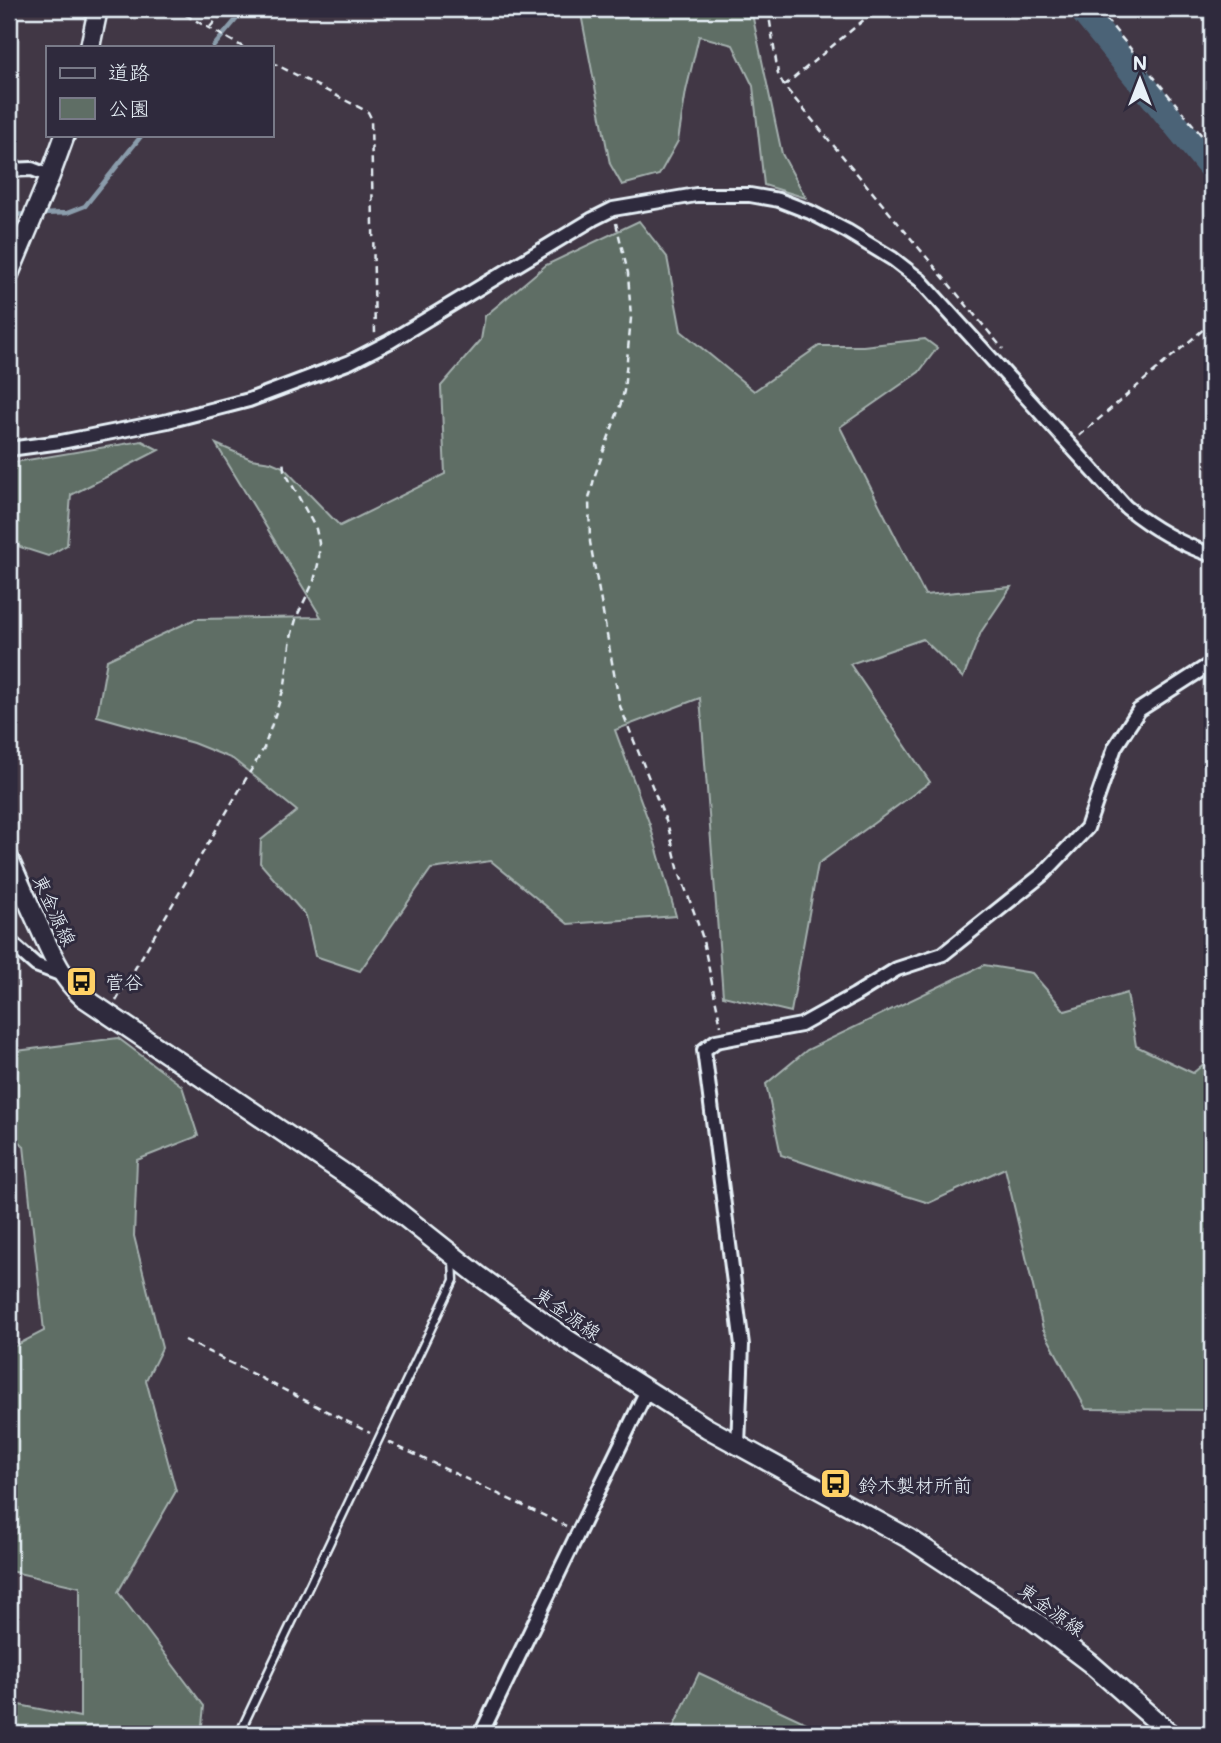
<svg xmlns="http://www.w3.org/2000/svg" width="1221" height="1743" viewBox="0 0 1221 1743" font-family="Mali,'Klee One',sans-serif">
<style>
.green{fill:#5f6e65;stroke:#a4b0ae;stroke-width:2}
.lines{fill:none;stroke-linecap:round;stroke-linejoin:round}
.stream{stroke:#8a9cab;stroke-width:4.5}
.river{stroke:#4c6477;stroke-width:26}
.lane-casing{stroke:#e8f1f8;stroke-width:11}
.street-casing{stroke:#e8f1f8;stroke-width:18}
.secondary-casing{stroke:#e8f1f8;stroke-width:23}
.path{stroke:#e8f1f8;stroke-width:2.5;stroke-dasharray:7 5;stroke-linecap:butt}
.lane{stroke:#2f2a3d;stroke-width:6}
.street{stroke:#2f2a3d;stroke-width:12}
.secondary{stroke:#2f2a3d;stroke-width:18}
.labels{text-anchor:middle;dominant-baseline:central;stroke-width:6;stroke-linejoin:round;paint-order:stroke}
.street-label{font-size:19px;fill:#e8f1f8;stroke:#2f2a3d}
.poi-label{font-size:19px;fill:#e8f1f8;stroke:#2f2a3d;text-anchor:start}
</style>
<rect width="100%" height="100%" fill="#413745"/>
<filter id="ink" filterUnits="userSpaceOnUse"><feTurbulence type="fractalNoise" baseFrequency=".0143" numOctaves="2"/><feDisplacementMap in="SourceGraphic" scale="14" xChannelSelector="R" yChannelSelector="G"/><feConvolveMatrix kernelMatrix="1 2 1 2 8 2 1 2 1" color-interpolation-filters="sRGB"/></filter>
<g filter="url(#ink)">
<!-- green -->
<g class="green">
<path d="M580,9h171l31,145 24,44 -42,-13 -11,-99 -20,-41 -34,-9 -13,55 -8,50 -19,34 -37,10 -12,-21z"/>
<path d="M639,221l28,36 14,74 73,60 65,-45h44l62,-7 12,9 -18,24 -79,55 85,168 86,-8 -30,45 -18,46 -40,-39 -73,25 80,118 -112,82 -27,148 -68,-16 -23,-298 -85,32 35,95 26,91 -108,8 -77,-63 -60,8 -71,102 -45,-15 -9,-40 -46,-53 1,-23 36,-29 -64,-52 -40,-16 -96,-27 10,-56 88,-41 126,-2 -105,-173 35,15 20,3 12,5 57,59 105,-52 -4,-88 40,-46 4,-24 61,-51z"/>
<path d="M142,441l17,9 -88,45 -4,50 -19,11 -28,-9 -11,-15v-69z"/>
<path d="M984,965l48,8 33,38 62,-18 9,53 57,27 19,-16v353l-126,-1 -43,-80 -38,-161 -76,35 -74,-23 -74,-25 -15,-71 41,-34z"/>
<path d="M118,1038l64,48 16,50 -61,24 -3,76 28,112 -16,32 30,111 -58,101 86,114 -3,28h-192v-31l71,14v-130l-71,-16v-222l35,-18 -20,-185 -15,-15v-79z"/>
<path d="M699,1673l131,61h-160z"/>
</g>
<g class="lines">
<!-- stream -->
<g class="stream">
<path d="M213,47l32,-38"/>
<path d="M41,214l26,-1 18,-7 57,-71"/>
<path d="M9,215l20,-1"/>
</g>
<!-- river -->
<path class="river" d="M1081,9l131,160"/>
<defs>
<path id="lane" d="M239,1734l215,-454 -1,-21"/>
<g id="street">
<path d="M9,170l23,-1 18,7"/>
<path d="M9,449l52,-7 107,-21 81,-21 101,-38 39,-20 204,-123 20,-10 83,-14h54l29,5 31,12 37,19 46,28 27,21 206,227c26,21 54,37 86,48"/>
<path d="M9,941l27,24 27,10"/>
<path d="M738,1445l4,-100 -38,-295 12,-9 85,-16 54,-30 42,-26 46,-15 100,-80 44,-46 28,-81 24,-37 73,-47"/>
<path d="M481,1734l166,-344"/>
</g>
<g id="secondary">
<path d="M90,47l8,-38"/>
<path d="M9,274l41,-98 15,-41"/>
<path d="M9,859c9,21 19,43 29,65 12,26 22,53 45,73l299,202 96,76 89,64 140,89 203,111 123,81 57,43 81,71"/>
</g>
</defs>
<!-- lane casing -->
<use href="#lane" class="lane-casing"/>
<!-- street casing -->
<use href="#street" class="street-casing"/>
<!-- secondary casing -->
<use href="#secondary" class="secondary-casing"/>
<!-- path -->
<g class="path">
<path d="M175,9l68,38"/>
<path d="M768,9l10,65 6,12 219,263"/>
<path d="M1098,9l114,139"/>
<path d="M210,27l16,-18"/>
<path d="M271,62l97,50 3,6 4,217"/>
<path d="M784,86l93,-77"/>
<path d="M616,223l12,50 3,45 -7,73 -3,12 -26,72 -6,24 1,43 30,164 48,120 11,46 15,40 8,24 19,90"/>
<path d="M1079,436l133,-114"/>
<path d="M116,1001l148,-253 21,-63 6,-48 6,-21 17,-35 5,-21v-17l-3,-14 -32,-59 -1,-11"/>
<path d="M185,1340l185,93"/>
<path d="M388,1442l178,84"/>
</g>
<!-- lane -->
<use href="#lane" class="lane"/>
<!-- street -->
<use href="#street" class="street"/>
<!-- secondary -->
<use href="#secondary" class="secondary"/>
</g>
</g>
<!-- icons -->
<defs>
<symbol id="bus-square" viewBox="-11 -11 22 22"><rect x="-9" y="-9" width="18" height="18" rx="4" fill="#ffd166" stroke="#2f2a3d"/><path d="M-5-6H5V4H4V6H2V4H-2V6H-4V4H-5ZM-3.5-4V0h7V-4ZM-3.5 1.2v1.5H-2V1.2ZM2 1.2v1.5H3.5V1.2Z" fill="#111"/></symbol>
</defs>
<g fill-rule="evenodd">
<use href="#bus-square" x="64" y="964" width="35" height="35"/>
<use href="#bus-square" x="818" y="1466" width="35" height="35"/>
</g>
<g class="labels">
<!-- street labels -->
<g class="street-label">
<text transform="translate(55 910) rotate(65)">東金源線</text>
<text transform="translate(568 1313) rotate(35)">東金源線</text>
<text transform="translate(1052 1609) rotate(36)">東金源線</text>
</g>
<!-- poi labels -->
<g class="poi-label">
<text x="105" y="981">菅谷</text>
<text x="858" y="1484">鈴木製材所前</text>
</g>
</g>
<!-- margin -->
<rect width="1221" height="1743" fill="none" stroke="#2f2a3d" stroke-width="35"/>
<rect x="18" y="18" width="1186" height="1708" fill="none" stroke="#e8f1f8" stroke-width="2.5" filter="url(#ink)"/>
<!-- legend -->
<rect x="46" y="46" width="228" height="91" fill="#2f2a3d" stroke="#797a88" stroke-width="2"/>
<rect x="60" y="68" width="35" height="10" fill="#2f2a3d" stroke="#797a88" stroke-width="2"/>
<text x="108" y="80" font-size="21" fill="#e8f1f8">道路</text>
<rect x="60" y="98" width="35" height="21" fill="#5f6e65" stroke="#797a88" stroke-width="2"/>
<text x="108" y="116" font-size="21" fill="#e8f1f8">公園</text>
<!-- north arrow -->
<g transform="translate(1140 80)" stroke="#2f2a3d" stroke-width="5" paint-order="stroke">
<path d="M0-5L12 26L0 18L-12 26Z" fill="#e8f1f8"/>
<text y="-10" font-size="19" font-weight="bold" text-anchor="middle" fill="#e8f1f8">N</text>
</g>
</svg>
